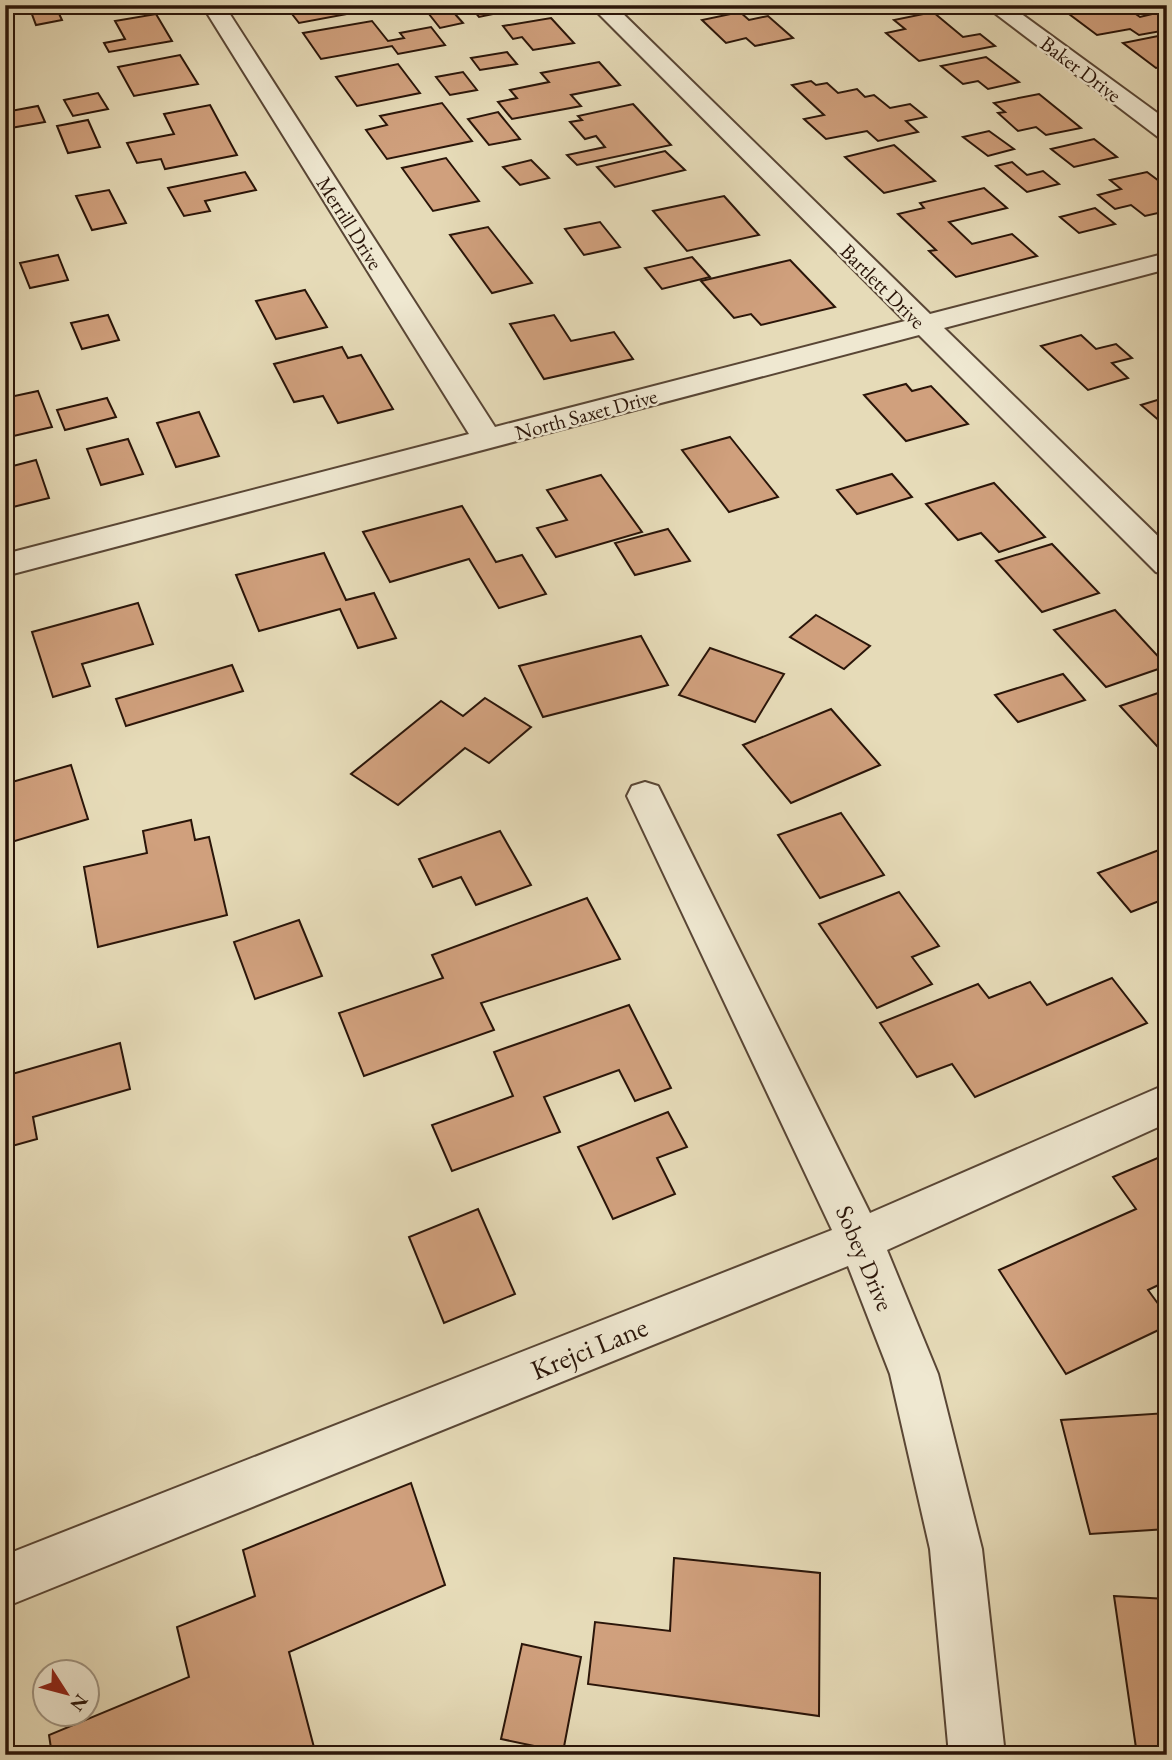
<svg xmlns="http://www.w3.org/2000/svg" width="1172" height="1760" viewBox="0 0 1172 1760" font-family="'EB Garamond',serif">
<style>
.building{fill:#d0a07d;stroke:#2a1509;stroke-width:2}
.lines{fill:none;stroke-linecap:round;stroke-linejoin:round}
.minor-casing{stroke:#594635;stroke-width:4}
.minor{fill:#efe8d1;fill-rule:evenodd}
.labels{text-anchor:middle;dominant-baseline:central;stroke-width:5;stroke-linejoin:round;paint-order:stroke}
.far-street-label{font-size:21px;fill:#2a1509;stroke:#efe8d1}
.street-label{font-size:24px;fill:#2a1509;stroke:#efe8d1}
.near-street-label{font-size:28px;fill:#2a1509;stroke:#efe8d1}
</style>
<rect width="100%" height="100%" fill="#e6dbb8"/>
<filter id="stains"><feTurbulence type="fractalNoise" baseFrequency=".00286" numOctaves="4"/><feColorMatrix values="0 0 0 0 .2 0 0 0 0 .09 0 0 0 0 .02 0 0 0 .5 -.17"/></filter>
<radialGradient id="worn" r=".72"><stop offset=".6" stop-color="#630" stop-opacity="0"/><stop offset="1" stop-color="#630" stop-opacity=".3"/></radialGradient>
<!-- building -->
<g class="building">
<path d="M55,5l7,15 -26,5 -6,-16z"/>
<path d="M67,5h45l-41,8z"/>
<path d="M285,5h110l-96,18z"/>
<path d="M447,5l16,18 -23,5 -15,-19z"/>
<path d="M469,5h68l-58,12z"/>
<path d="M765,5h23l6,6 -18,3z"/>
<path d="M858,5h46l1,1 -37,8z"/>
<path d="M1096,5h27l17,12 12,-3 -14,-9h29v25l-28,5 -9,-6 -33,6 -32,-24z"/>
<path d="M740,12l9,8 19,-4 25,22 -38,8 -9,-8 -20,5 -24,-23z"/>
<path d="M933,12l30,25 17,-3 15,12 -76,15 -33,-28 19,-4 -11,-9z"/>
<path d="M156,14l16,27 -63,11 -5,-9 21,-4 -10,-18z"/>
<path d="M551,18l23,25 -41,7 -11,-13 -9,2 -10,-13z"/>
<path d="M372,21l16,20 16,-3 -4,-5 31,-6 14,18 -47,9 -6,-8 -71,13 -18,-26z"/>
<path d="M1163,35l4,3v27l-11,3 -33,-25z"/>
<path d="M507,52l10,12 -37,6 -9,-12z"/>
<path d="M180,55l18,29 -64,12 -16,-29z"/>
<path d="M986,57l33,25 -31,7 -10,-8 -15,3 -22,-18z"/>
<path d="M599,62l21,23 -49,10 10,11 -69,13 -14,-17 19,-4 -7,-8 39,-8 -8,-9z"/>
<path d="M398,64l22,29 -63,13 -21,-29z"/>
<path d="M463,72l14,18 -27,5 -14,-18z"/>
<path d="M811,81l5,4 11,-2 11,10 19,-4 8,8 9,-2 16,13 20,-4 16,13 -20,4 12,11 -40,9 -11,-10 -41,8 -22,-20 20,-4 -32,-30z"/>
<path d="M98,93l10,16 -35,7 -9,-16z"/>
<path d="M1039,94l42,34 -35,7 -10,-8 -18,4 -20,-18 7,-1 -11,-9z"/>
<path d="M442,103l30,38 -85,18 -21,-29 21,-5 -7,-9z"/>
<path d="M633,104l38,41 -94,20 -10,-10 38,-8 -9,-11 -11,3 -15,-17 12,-2 -4,-4z"/>
<path d="M210,105l27,50 -72,14 -4,-10 -24,4 -10,-20 47,-9 -10,-20z"/>
<path d="M38,106l7,16 -40,7v-17z"/>
<path d="M498,112l22,27 -31,6 -21,-26z"/>
<path d="M88,120l12,27 -32,6 -11,-27z"/>
<path d="M989,131l25,18 -26,7 -25,-19z"/>
<path d="M1094,139l23,18 -43,10 -23,-18z"/>
<path d="M894,145l41,36 -51,12 -39,-36z"/>
<path d="M665,151l20,19 -70,17 -18,-20z"/>
<path d="M446,158l33,43 -46,10 -31,-43z"/>
<path d="M531,160l18,18 -29,7 -17,-18z"/>
<path d="M1012,162l15,13 16,-4 16,13 -32,8 -31,-26z"/>
<path d="M245,172l11,18 -51,11 5,10 -26,5 -16,-28z"/>
<path d="M1147,172l20,15v24l-22,5 -14,-11 -16,4 -17,-14 23,-6 -11,-9z"/>
<path d="M984,188l23,20 -58,14 23,22 40,-10 25,22 -81,21 -27,-26 7,-1 -38,-36 26,-6 -4,-5z"/>
<path d="M109,190l17,33 -34,7 -16,-34z"/>
<path d="M724,196l35,39 -72,16 -34,-40z"/>
<path d="M1095,208l20,16 -36,9 -19,-16z"/>
<path d="M600,222l20,25 -36,8 -19,-26z"/>
<path d="M488,227l44,56 -40,10 -42,-58z"/>
<path d="M58,255l10,25 -38,8 -10,-25z"/>
<path d="M692,257l18,20 -48,12 -17,-21z"/>
<path d="M790,260l45,47 -74,18 -10,-11 -17,4 -33,-37z"/>
<path d="M305,290l22,37 -51,12 -20,-38z"/>
<path d="M108,315l11,25 -37,9 -11,-26z"/>
<path d="M554,315l17,26 43,-9 19,27 -89,20 -34,-55z"/>
<path d="M1081,335l15,14 20,-5 16,14 -20,5 16,15 -40,12 -47,-44z"/>
<path d="M342,347l6,11 13,-3 32,54 -55,14 -15,-27 -29,6 -20,-38z"/>
<path d="M906,384l6,7 19,-5 37,38 -62,17 -42,-46z"/>
<path d="M38,391l14,36 -47,11v-40z"/>
<path d="M1167,397v25l-5,1 -21,-18z"/>
<path d="M107,398l9,19 -51,13 -8,-20z"/>
<path d="M199,412l20,44 -43,11 -19,-44z"/>
<path d="M730,437l48,60 -49,15 -47,-62z"/>
<path d="M128,439l15,35 -42,11 -14,-36z"/>
<path d="M36,460l13,38 -44,11v-41z"/>
<path d="M892,474l20,23 -55,17 -20,-24z"/>
<path d="M601,475l41,57 -86,25 -19,-29 30,-8 -20,-30z"/>
<path d="M994,483l51,54 -46,15 -18,-19 -23,7 -32,-36z"/>
<path d="M462,506l34,56 26,-7 24,39 -47,14 -30,-49 -79,23 -27,-50z"/>
<path d="M668,529l22,32 -55,14 -20,-32z"/>
<path d="M1052,544l47,49 -57,19 -46,-51z"/>
<path d="M324,553l22,47 28,-7 22,45 -38,10 -18,-39 -81,22 -23,-56z"/>
<path d="M138,603l15,41 -71,20 8,22 -37,11 -21,-65z"/>
<path d="M1115,610l52,56 -61,21 -52,-57z"/>
<path d="M816,615l54,31 -26,23 -54,-32z"/>
<path d="M641,636l27,49 -125,32 -24,-51z"/>
<path d="M710,648l74,26 -29,48 -76,-27z"/>
<path d="M232,665l11,26 -117,35 -10,-27z"/>
<path d="M1063,674l22,26 -67,22 -23,-27z"/>
<path d="M1167,690v67l-47,-51z"/>
<path d="M485,698l46,29 -42,36 -24,-15 -67,57 -47,-31 90,-73 22,15z"/>
<path d="M831,709l49,56 -89,38 -48,-58z"/>
<path d="M71,765l17,54 -83,25v-60z"/>
<path d="M841,813l43,62 -64,23 -42,-63z"/>
<path d="M191,820l4,20 14,-3 18,78 -129,32 -14,-80 63,-14 -4,-22z"/>
<path d="M500,831l31,54 -55,20 -15,-28 -28,10 -14,-28z"/>
<path d="M1167,847v51l-36,14 -33,-39z"/>
<path d="M899,892l40,54 -27,11 20,27 -55,24 -58,-84z"/>
<path d="M587,898l33,61 -139,44 13,27 -130,46 -25,-63 104,-35 -11,-23z"/>
<path d="M299,920l23,56 -67,23 -21,-57z"/>
<path d="M1112,978l35,45 -172,74 -23,-33 -35,13 -37,-54 98,-39 11,14 41,-16 17,23z"/>
<path d="M629,1005l42,83 -36,13 -16,-31 -75,27 16,35 -108,39 -20,-46 81,-29 -19,-44z"/>
<path d="M120,1043l10,46 -97,28 4,22 -32,9v-72z"/>
<path d="M668,1112l19,35 -30,11 18,36 -62,25 -35,-72z"/>
<path d="M1167,1154v127l-19,9 19,26v10l-101,48 -67,-104 137,-61 -23,-32z"/>
<path d="M478,1209l37,85 -71,29 -35,-86z"/>
<path d="M1167,1413v116l-77,5 -29,-114z"/>
<path d="M411,1483l34,102 -156,67 27,103h-264l-3,-20 140,-58 -12,-50 78,-31 -12,-46z"/>
<path d="M674,1558l146,15 -1,143 -231,-32 7,-62 75,9z"/>
<path d="M1114,1596l53,3v151l-31,-2z"/>
<path d="M522,1644l59,13 -18,95 -62,-13z"/>
</g>
<g class="lines">
<defs>
<g id="minor">
<path d="M202,5h22l271,422 410,-106 -315,-316h24l316,309 237,-61v16l-223,59 223,217v30l-11,-3 -237,-237 -914,241v-22l464,-120z"/>
<path d="M984,5h25l158,115v19l-9,-2z"/>
<path d="M645,782l13,4 5,10 207,417 297,-129v39l-280,127 51,124 44,175 23,206h-56l-19,-206 -40,-175 -42,-108 -843,341v-52l827,-325 -205,-434 5,-10z"/>
</g>
</defs>
<!-- minor casing -->
<use href="#minor" class="minor-casing"/>
<!-- minor -->
<use href="#minor" class="minor"/>
</g>
<g class="labels">
<!-- far-street labels -->
<g class="far-street-label">
<text transform="translate(1081 69) rotate(37)">Baker Drive</text>
<text transform="translate(350 223) rotate(58)">Merrill Drive</text>
<text transform="translate(883 286) rotate(45)">Bartlett Drive</text>
<text transform="translate(586 414) rotate(-15)">North Saxet Drive</text>
</g>
<!-- street labels -->
<g class="street-label">
<text transform="translate(865 1258) rotate(67)">Sobey Drive</text>
</g>
<!-- near-street labels -->
<g class="near-street-label">
<text transform="translate(589 1348) rotate(-22)">Krejci Lane</text>
</g>
</g>
<!-- margin -->
<rect width="1172" height="1760" fill="none" stroke="#e6dbb8" stroke-width="28"/>
<rect x="7" y="7" width="1158" height="1746" fill="none" stroke="#2a1509" stroke-width="3.5"/>
<rect x="14" y="14" width="1144" height="1732" fill="none" stroke="#2a1509" stroke-width="2"/>
<!-- north arrow -->
<g transform="translate(66 1693) rotate(126)"><circle r="33" fill="#efe8d1" stroke="#a09481" stroke-width="2"/>
<path d="M0-5L12 26L0 18L-12 26Z" fill="#8f2418"/>
<text y="-10" font-size="19" font-weight="bold" text-anchor="middle" fill="#2a1509">N</text>
</g>
<rect width="100%" height="100%" filter="url(#stains)"/>
<rect width="100%" height="100%" fill="url(#worn)"/>
</svg>
